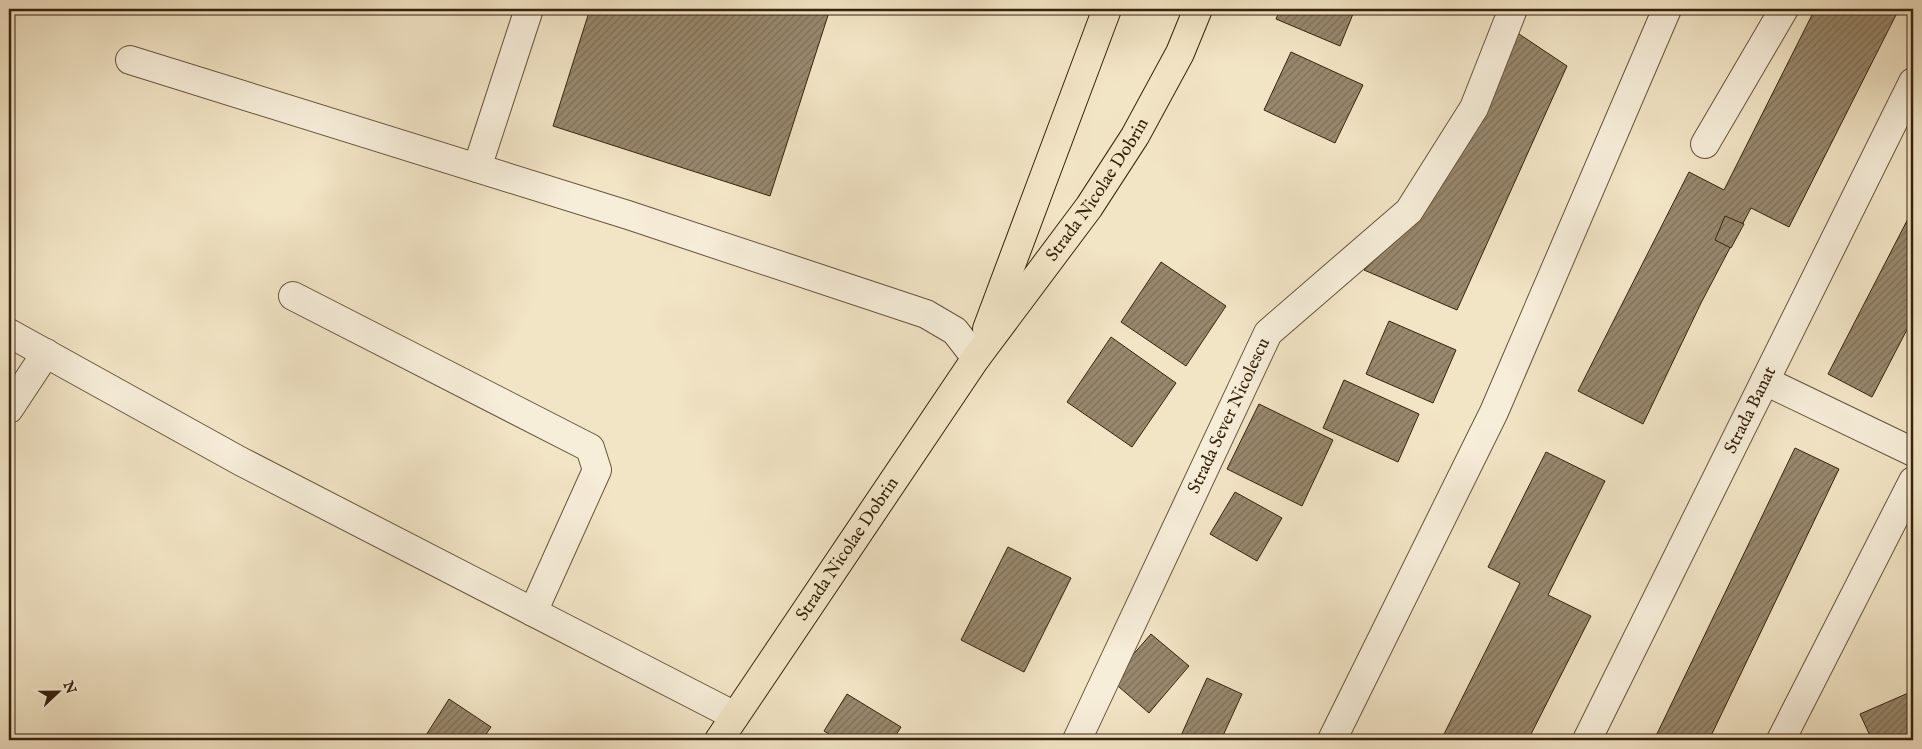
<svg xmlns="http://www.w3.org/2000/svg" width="1922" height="749" viewBox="0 0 1922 749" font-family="'IM FELL English',serif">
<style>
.building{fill:url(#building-hatch);stroke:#37230c}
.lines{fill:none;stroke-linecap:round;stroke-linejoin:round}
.minor-casing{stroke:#66543a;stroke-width:30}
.major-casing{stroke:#37230c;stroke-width:30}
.minor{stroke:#f7eeda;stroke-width:28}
.major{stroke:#f2e5c6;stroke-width:28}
.labels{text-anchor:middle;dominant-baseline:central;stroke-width:4;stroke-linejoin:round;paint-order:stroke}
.street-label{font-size:18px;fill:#37230c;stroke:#f7eeda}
</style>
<defs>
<pattern id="building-hatch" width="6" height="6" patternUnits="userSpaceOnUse" patternTransform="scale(1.25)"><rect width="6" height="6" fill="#98886d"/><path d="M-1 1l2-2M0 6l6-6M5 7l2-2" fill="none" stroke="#7d6f58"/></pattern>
</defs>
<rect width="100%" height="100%" fill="#f2e5c6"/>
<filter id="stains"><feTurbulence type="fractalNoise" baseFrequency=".004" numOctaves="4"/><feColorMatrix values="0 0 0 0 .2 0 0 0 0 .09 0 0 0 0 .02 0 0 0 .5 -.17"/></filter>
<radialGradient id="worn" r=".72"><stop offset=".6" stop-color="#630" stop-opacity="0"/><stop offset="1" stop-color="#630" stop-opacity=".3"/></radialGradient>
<!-- building -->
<g class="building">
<path d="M590,9h240l-60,187 -217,-70z"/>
<path d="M1280,9h75l-15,37 -64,-27z"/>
<path d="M1815,9h79l4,2 -109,216 -38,-19 -50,95 -58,121 -65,-33 111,-219 35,18z"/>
<path d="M1510,28l57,38 -110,244 -93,-40 61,-59z"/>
<path d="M1291,52l72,33 -28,58 -71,-33z"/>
<path d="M1913,209v109l-41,79 -44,-23z"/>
<path d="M1725,216l19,8 -13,24 -16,-8z"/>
<path d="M1161,262l65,44 -40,60 -65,-44z"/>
<path d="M1389,321l67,29 -23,53 -67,-29z"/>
<path d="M1111,337l65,46 -44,64 -65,-45z"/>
<path d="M1344,380l75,34 -21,48 -75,-34z"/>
<path d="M1259,404l74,36 -31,66 -75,-37z"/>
<path d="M1795,448l44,21 -130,271h-55z"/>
<path d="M1546,452l59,29 -57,114 43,21 -63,124h-87l79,-157 -32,-16z"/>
<path d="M1235,492l47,26 -25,43 -47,-27z"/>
<path d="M1008,547l63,31 -47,94 -63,-32z"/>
<path d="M1151,634l38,32 -40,47 -38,-33z"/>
<path d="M1207,678l35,16 -21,46h-42z"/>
<path d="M1913,691v49h-41l-12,-26z"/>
<path d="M847,694l54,33 -8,13h-54l-15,-9z"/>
<path d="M449,699l42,28 -9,13h-59z"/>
</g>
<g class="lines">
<defs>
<g id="minor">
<path d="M130,60l498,155 298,99 29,17 21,27"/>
<path d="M1705,144l79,-135"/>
<path d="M477,168l52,-159"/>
<path d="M293,296l297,152 7,22 -64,142"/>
<path d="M9,333l231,128 495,255"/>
<path d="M1765,381l148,71"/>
<path d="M9,409l37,-56"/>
<path id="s1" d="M1077,740l191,-407 141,-122 65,-103 39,-99"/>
<path d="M1332,740l162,-328 173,-403"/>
<path id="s2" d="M1587,740l326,-658"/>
<path d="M1781,740l132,-259"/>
</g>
<g id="major">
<path d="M987,329l120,-320"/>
<path id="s3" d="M719,740l257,-382 113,-151 46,-71 45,-83 18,-44"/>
</g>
</defs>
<!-- minor casing -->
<use href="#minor" class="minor-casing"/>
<!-- major casing -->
<use href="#major" class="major-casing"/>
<!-- minor -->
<use href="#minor" class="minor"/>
<!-- major -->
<use href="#major" class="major"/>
</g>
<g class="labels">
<!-- street labels -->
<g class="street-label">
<text stroke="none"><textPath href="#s3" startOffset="668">Strada Nicolae Dobrin</textPath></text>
<text stroke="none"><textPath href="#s2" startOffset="368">Strada Banat</textPath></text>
<text stroke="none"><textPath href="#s1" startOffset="358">Strada Sever Nicolescu</textPath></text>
<text stroke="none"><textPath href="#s3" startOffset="230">Strada Nicolae Dobrin</textPath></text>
</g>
</g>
<!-- margin -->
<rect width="1922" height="749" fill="none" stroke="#f2e5c6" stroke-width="30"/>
<rect x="10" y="10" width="1902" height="729" fill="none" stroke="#37230c" stroke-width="2.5"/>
<rect x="15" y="15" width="1892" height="719" fill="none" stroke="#37230c"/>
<!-- north arrow -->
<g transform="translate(58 692) rotate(68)" stroke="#f7eeda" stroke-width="4" paint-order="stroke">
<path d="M0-4L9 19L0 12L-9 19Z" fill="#37230c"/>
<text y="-8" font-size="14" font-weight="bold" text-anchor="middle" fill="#37230c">N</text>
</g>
<rect width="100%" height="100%" filter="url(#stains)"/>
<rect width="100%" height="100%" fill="url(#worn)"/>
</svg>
